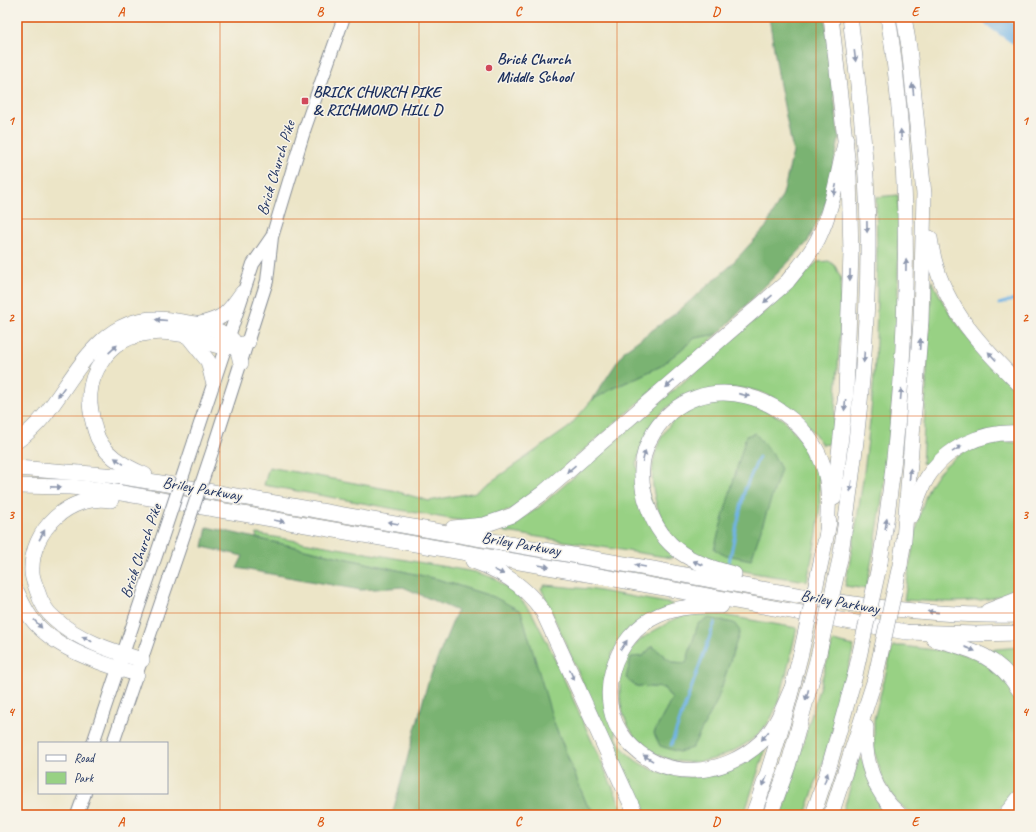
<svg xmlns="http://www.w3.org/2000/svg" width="1036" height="832" viewBox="0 0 1036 832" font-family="Caveat,sans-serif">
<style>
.green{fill:#98d184;stroke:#5a8071;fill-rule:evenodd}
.forest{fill:#7ab372;stroke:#4a7168}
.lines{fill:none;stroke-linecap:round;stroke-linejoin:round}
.stream{stroke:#71b4e6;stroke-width:3}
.river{stroke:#71b4e6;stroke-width:17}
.secondary-casing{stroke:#848a92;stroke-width:14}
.highway-casing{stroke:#848a92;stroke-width:16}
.secondary{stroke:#fff;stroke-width:12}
.highway{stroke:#fff;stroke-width:15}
.secondary-bridge-casing{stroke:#848a92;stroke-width:14;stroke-linecap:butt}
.highway-bridge-casing{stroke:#848a92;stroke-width:16;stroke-linecap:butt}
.secondary-bridge{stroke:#fff;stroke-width:12}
.highway-bridge{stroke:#fff;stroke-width:15}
.oneway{fill:#8d97ae}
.grid{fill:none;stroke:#de5710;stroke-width:1;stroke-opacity:0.55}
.poi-dot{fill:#d1495b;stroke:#f7f3e8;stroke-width:1.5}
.labels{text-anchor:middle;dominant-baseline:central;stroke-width:3;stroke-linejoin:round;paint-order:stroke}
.poi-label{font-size:16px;font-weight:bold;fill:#1b2f5e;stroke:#f7f3e8;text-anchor:start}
.street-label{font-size:16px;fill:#1b2f5e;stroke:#f7f3e8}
.neatline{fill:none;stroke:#de5710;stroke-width:1.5}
.grid-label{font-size:13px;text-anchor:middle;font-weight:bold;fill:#de5710}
</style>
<rect width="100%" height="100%" fill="#f7f3e8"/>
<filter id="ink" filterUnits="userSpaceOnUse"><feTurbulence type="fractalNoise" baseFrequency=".025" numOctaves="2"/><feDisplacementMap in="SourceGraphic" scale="8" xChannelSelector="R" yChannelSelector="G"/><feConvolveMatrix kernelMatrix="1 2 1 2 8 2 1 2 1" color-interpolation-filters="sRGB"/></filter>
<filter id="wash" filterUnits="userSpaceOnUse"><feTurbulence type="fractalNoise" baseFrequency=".012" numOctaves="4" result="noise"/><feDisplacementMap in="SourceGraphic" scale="16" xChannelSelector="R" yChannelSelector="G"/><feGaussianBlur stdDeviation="0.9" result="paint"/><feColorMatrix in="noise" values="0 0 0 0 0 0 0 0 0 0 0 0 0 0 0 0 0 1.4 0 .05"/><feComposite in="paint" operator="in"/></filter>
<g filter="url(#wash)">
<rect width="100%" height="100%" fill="#ece5c7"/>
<!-- green -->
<g class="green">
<path d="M898,195c2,132 -4,264 -32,394l-21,-3c15,-75 25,-149 30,-225 3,-54 2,-109 1,-164z"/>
<path d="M829,261l6,5 6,12 -1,60 -7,101 -4,5 -7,1c-17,-29 -47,-54 -82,-57 -10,-1 -23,4 -33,5 -18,4 -30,5 -44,18 -16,14 -20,34 -27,53l37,90 -1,4 -166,-26 -6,-4 24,-11 14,-9 255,-221 24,-25z"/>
<path d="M932,281l13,25 14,20 25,30 35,36v36l-74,21 -9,6 -7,10 -7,-2z"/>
<path d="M718,334l-201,174 -42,14 -25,-3 -186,-34 5,-18 123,23 37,11 47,-9 92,-64 24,-28 20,-11 49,-23 34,-28z"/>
<path d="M733,400l16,3 34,16 27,31 9,27 1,30 -3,27 -10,47c-33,-5 -68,-8 -100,-21 -6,-2 -13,-4 -17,-7 -47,-34 -54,-117 2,-146 12,-7 28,-7 41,-7z"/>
<path d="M1003,441l16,2v146c-35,17 -76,13 -115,11 6,-32 13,-99 32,-124 8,-10 18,-18 28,-24 12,-6 26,-8 39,-11z"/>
<path d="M257,534l218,38 19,6 22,16 16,19 19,37 74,165h-24l-14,-10 -34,-85 -59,-123 -57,-18 -181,-41z"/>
<path d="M545,585l44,4 84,15 -61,49c1,21 2,43 4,64 0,6 -2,16 1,22 21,41 86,46 123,27 8,-4 15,-12 22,-17l3,1 -21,65h-103l-100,-227z"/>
<path d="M697,613l25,2 75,13c-7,26 -14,73 -29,95 -12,17 -32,28 -52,35 -49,16 -96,-15 -96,-67 0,-11 0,-23 5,-33 7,-14 22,-24 36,-31 13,-8 20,-13 36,-14zM698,625l-19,127 -19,-7 -6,-12 18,-34 -8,-11 -28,-2 -5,-28 12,-2 9,-10 20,16 15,1z"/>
<path d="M833,641l21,5 -25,98 -24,71h-23z"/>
<path d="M893,646h9l58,7 20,7 17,11 15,18 7,14v78l-11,20 -17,14h-77l-16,-11 -14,-22 -10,-31v-32z"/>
<path d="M1019,647v34l-33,-31z"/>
<path d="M859,758l2,1 31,56h-50z"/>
</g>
<!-- forest -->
<g class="forest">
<path d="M769,17h56l14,122 -15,70 -17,34 -89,91 -23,4 -34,28 -49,23 -20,11 33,-50 51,-37 52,-45 38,-41 17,-33 10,-42 -14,-72z"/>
<path d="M755,433l19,23 7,13 -30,91 -29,-6 -8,-5 32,-113z"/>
<path d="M207,527l230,52 57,18 27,14 32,109 34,85 14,10h-209l36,-133 29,-71 -54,-24 -42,3 -124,-22 6,-12 -40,-9z"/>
<path d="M709,618l25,5 6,8 -23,70 -25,47 -13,4 -19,-6 -6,-13 18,-34 -8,-11 -28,-2 -10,-8 5,-21 12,-1 9,-10 20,16 14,1 12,-39z"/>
</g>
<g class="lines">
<!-- stream -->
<g class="stream">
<path d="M999,304l20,-6"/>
<path d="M729,562l16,-73 14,-32"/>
<path d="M671,745l44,-123"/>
</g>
<!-- river -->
<path class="river" d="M989,17l30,21"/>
</g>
</g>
<g filter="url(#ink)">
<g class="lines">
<defs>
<g id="secondary">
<path d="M194,442l59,-178 18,-26"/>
<path d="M213,449l54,-168 5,-44 33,-109 39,-111"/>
<path d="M93,743l69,-205"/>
<path d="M113,743l68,-199"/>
<path d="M77,815l8,-22"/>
</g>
<g id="highway">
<path d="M831,17l18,158 2,78 -5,139 -12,106"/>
<path d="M930,238c8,63 46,103 89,146"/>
<path d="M200,324c25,-6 28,-11 42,-31"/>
<path d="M188,336l20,25 5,20"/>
<path d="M17,441c10,-7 19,-15 27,-25 31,-38 54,-97 112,-97 13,0 26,3 39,5 6,1 12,3 18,5 21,7 23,12 28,34"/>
<path d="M17,468l100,8 50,8c158,27 316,54 474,83 124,22 252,51 378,48"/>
<path d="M145,475c-21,-9 -44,-21 -50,-45 -7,-26 -9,-46 7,-69 19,-30 56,-33 87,-25 24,7 34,17 59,6"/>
<path d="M17,486l53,1 34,3 467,81 335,61 70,2 43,-1"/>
<path d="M111,500c-41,-7 -81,30 -79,72 0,6 3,12 5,18 3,10 8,21 17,28 23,22 58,33 88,42"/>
<path d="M912,515c4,-13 8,-26 15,-37 18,-30 57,-48 92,-45"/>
<path d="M453,528l31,-3 29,-10 30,-22 244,-211c11,-14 23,-27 31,-43 15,-31 20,-66 28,-100"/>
<path d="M822,557l7,-35"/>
<path d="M840,559c17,-108 29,-218 28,-328 -1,-72 -9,-143 -18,-214"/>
<path d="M473,561c29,10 53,25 70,51l93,203"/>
<path d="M880,562c22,-138 31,-276 22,-416 -3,-43 -7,-86 -14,-129"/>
<path d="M900,565l4,-25 17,-219 3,-127 -15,-147 -5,-30"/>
<path d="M734,574c-41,-10 -71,-24 -86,-67 -9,-25 -9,-52 6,-75 45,-70 145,-37 169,33 8,21 5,45 4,67"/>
<path d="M17,592c3,7 6,13 10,20 21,35 72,51 110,62"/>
<path d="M721,606c-22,0 -42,0 -62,9 -46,20 -67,85 -33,125 36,42 96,38 135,2 15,-14 22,-34 30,-52"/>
<path d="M988,611l31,-12"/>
<path d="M934,639c36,10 64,16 85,51"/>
<path d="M866,727c-3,33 8,66 34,88"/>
<path d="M753,815c20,-53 34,-107 48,-162"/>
<path d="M770,815l18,-49 30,-109"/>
<path d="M813,815l15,-45 27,-95"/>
<path d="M831,815l44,-136"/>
<path d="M1005,815l14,-17"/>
</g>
</defs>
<!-- secondary casing -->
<use href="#secondary" class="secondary-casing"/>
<!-- highway casing -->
<use href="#highway" class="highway-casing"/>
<!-- secondary -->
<use href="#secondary" class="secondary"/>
<!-- highway -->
<use href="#highway" class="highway"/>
<defs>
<g id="secondary-bridge">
<path d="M162,538l32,-96"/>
<path d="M181,544l32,-95"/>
</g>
<g id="highway-bridge">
<path d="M801,653l21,-96"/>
<path d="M818,657l22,-98"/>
<path d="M855,675l25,-113"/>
<path d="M875,679l25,-114"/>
</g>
</defs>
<!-- secondary-bridge casing -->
<use href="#secondary-bridge" class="secondary-bridge-casing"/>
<!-- highway-bridge casing -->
<use href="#highway-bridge" class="highway-bridge-casing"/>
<!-- secondary-bridge -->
<use href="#secondary-bridge" class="secondary-bridge"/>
<!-- highway-bridge -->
<use href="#highway-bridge" class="highway-bridge"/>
</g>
<!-- one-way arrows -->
<defs><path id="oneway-solid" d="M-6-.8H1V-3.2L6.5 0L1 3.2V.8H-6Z"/></defs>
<g class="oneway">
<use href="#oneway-solid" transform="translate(855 56) rotate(83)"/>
<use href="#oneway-solid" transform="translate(913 89) rotate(-96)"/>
<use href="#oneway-solid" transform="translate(901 135) rotate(-94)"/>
<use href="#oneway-solid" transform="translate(835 190) rotate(103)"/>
<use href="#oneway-solid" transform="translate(867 227) rotate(89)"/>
<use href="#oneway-solid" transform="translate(906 265) rotate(-89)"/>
<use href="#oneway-solid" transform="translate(850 275) rotate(91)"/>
<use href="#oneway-solid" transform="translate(768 299) rotate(139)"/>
<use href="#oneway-solid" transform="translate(161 320) rotate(-175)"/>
<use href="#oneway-solid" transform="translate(920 344) rotate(-86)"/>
<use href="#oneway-solid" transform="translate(113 349) rotate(-43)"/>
<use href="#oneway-solid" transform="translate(992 356) rotate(-133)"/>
<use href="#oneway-solid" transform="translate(864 357) rotate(94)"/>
<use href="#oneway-solid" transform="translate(670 384) rotate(139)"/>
<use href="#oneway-solid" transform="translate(61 392) rotate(125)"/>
<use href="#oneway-solid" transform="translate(901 394) rotate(-85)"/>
<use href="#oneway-solid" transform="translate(744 395) rotate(13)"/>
<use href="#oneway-solid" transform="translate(845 405) rotate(96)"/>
<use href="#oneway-solid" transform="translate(957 449) rotate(-32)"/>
<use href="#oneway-solid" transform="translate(644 456) rotate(-76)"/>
<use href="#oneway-solid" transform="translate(119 461) rotate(-145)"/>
<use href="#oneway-solid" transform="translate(571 469) rotate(139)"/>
<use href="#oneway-solid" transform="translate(910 474) rotate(-85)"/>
<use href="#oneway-solid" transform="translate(851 486) rotate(98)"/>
<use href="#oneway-solid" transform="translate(56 487) rotate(1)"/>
<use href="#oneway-solid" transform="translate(279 521) rotate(10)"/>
<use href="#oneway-solid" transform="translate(393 523) rotate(-170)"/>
<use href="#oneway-solid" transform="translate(886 524) rotate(-81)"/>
<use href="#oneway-solid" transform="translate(42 535) rotate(-61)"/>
<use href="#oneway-solid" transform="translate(698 563) rotate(-158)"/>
<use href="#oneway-solid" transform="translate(544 566) rotate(10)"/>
<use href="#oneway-solid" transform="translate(640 566) rotate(-170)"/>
<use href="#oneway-solid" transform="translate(499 572) rotate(26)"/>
<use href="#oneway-solid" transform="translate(933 612) rotate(-174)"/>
<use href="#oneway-solid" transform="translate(38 624) rotate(47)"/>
<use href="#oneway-solid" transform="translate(87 639) rotate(-152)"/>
<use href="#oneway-solid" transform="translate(624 645) rotate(-56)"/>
<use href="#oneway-solid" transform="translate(970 649) rotate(22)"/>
<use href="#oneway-solid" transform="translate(572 675) rotate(66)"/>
<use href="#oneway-solid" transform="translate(807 695) rotate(105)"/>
<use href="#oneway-solid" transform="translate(765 736) rotate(129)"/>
<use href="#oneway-solid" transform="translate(648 758) rotate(-148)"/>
<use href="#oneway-solid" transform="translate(826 778) rotate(-71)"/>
<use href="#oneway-solid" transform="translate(765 781) rotate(111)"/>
</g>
</g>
<!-- grid -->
<path class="grid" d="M220,17v798M419,17v798M617,17v798M816,17v798M17,219h1002M17,416h1002M17,613h1002"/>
<!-- markers -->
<g class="poi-dot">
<circle cx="489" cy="68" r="4"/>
<rect x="301" y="97" width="8" height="8" rx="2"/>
</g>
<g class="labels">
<!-- poi labels -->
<g class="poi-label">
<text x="497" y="59">Brick Church<tspan x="497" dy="18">Middle School</tspan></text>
<text x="313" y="92">BRICK CHURCH PIKE<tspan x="313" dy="18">&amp; RICHMOND HILL D</tspan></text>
</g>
<!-- street labels -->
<g class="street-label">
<text transform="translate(276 168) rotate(-73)">Brick Church Pike</text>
<text transform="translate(202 489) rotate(10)">Briley Parkway</text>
<text transform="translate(521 544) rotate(10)">Briley Parkway</text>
<text transform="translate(141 551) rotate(-71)">Brick Church Pike</text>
<text transform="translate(840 602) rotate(10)">Briley Parkway</text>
</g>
</g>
<!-- margin -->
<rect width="1036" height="832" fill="none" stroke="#f7f3e8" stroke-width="44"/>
<!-- legend -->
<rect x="38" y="742" width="130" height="52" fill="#f7f3e8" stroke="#9fa5b1"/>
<rect x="46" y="755" width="20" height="6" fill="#ffffff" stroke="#9fa5b1"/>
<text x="74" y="762" font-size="12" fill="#1b2f5e">Road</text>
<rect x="46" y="772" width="20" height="12" fill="#98d184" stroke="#9fa5b1"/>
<text x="74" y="782" font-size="12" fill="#1b2f5e">Park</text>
<rect x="22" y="22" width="992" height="788" class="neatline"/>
<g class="grid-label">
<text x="121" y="16">A</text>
<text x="320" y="16">B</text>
<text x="518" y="16">C</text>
<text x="716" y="16">D</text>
<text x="915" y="16">E</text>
<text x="11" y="125">1</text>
<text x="1025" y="125">1</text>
<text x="11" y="322">2</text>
<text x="1025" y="322">2</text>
<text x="11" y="519">3</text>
<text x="1025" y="519">3</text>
<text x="11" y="716">4</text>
<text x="1025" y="716">4</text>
<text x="121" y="826">A</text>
<text x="320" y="826">B</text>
<text x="518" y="826">C</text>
<text x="716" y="826">D</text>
<text x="915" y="826">E</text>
</g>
</svg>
